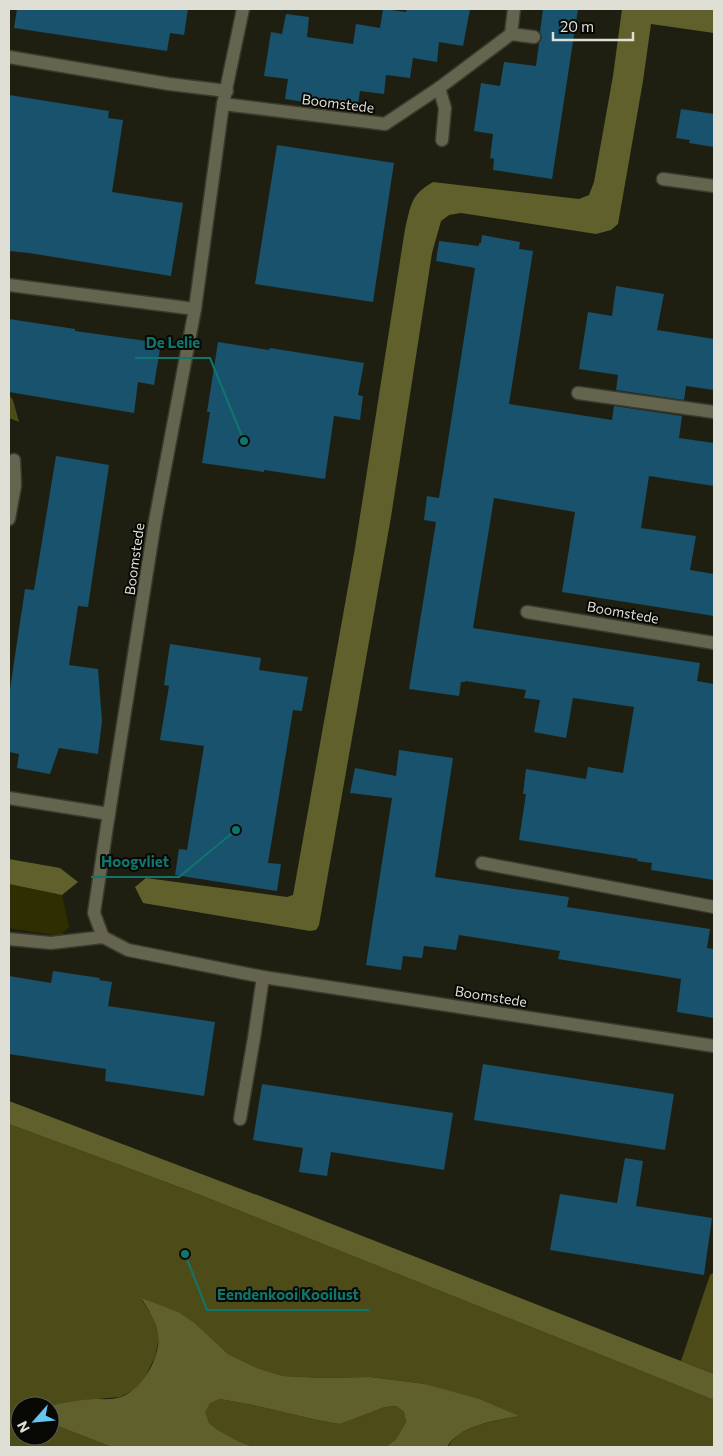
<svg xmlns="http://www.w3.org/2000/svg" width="723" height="1456" viewBox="0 0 723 1456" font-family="Commissioner,sans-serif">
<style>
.green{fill:#2f2e00}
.forest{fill:#4d4c18}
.water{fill:#60602c}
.building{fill:#18526c}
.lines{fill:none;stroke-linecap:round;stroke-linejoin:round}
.street-casing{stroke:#3a3a2d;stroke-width:15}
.street{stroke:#64644f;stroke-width:12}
.labels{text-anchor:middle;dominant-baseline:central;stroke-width:4;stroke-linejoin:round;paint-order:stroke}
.street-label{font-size:14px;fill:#dfdfd6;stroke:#080804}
.leader{fill:none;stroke:#0f766e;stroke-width:2}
.callout-dot{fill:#0f766e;stroke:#080804;stroke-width:2}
.callout-label{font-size:15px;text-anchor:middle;font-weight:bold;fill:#0f766e;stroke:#080804;stroke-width:4;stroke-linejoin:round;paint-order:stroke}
</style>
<rect width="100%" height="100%" fill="#1f1f11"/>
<!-- green -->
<path class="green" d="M9,884l53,11 7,32 -9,9 -51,-8z"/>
<!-- forest -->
<g class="forest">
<path d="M9,395l4,5 6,22 -10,-4z"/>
<path d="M9,1124l181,67 524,209v47h-266c12,-23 47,-25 70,-31l-93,-32 -56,-7 -45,1 -41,-2 -26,-8 -29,-14 -32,-30 -55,-25 12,18 6,20 -4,20 -11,22 -8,10 -16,8 -33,3 -39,6h-28v30h30v-13l62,24h-103z"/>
<path d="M714,1272v102l-33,-13 29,-86z"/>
<path d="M220,1399l33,6 64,15 23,4 45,-17 11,-1 8,6 2,10 -10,17 -10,8h-132l-16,-6 -20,-11 -9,-7 -5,-11 6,-10z"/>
</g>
<!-- water -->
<g class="water">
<path d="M622,9h92v24l-63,-9 -8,57 -25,143 -7,6 -15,4 -135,-21 -12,2 -8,6 -9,32 -41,264 -72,408 -3,5 -6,1 -167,-28 -8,-16 11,-9 141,19 6,-2 62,-347 50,-319c6,-23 5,-34 28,-47l146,17 10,-4 5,-13 19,-106z"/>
<path d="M9,859l51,9 18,14 -16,13 -53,-11z"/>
<path d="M9,1101l277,105 428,168v26l-524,-209 -181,-67z"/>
<path d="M141,1298l37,14 18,12 32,30 29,14 26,8 41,2 45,-1 56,7 54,15 40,17c-23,5 -58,8 -72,31h-61l10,-8 10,-17 -2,-10 -8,-6 -11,1 -45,17 -23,-4 -64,-15 -33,-6 -10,4 -5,9 4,11 9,7 20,11 16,6h-142l-62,-24v-17h-2c15,-3 31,-6 46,-7 8,0 19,1 27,-2 21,-7 40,-40 37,-62 -2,-14 -9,-25 -17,-37z"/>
</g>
<!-- building -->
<g class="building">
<path d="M17,9h171l-4,26 -14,-2 -3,18 -153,-23z"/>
<path d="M383,9l23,3 1,-3h63l-7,37 -24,-4 -2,20 -24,-4 -3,20 -24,-3 -2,19 -24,-3 -3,19 -72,-11 3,-20 -24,-3 7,-44 11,2 4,-20 23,3 -2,20 46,7 3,-20 24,4z"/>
<path d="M543,9h35l-26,170 -59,-9 1,-11 -4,-1 3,-24 -19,-3 7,-48 19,3 4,-24 32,4 3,-23 3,-5 -2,-6z"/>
<path d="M9,95l100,16 -1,7 15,2 -11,72 71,11 -12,73 -142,-23 -20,-2z"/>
<path d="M681,109l33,5v33l-25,-4 1,-3 -14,-2z"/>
<path d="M277,145l117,18 -21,139 -118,-18z"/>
<path d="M482,235l38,7 -1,7 14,2 -24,153 103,16 2,-14 68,10 -3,22 35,5v43l-65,-10 -8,52 55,8 -6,34 24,4v42l-152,-24 13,-80 -81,-14 -21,130 227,35 -3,18 17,3v196l-63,-10 1,-7 -15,-2 1,-2 -119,-19 7,-46h-3l3,-25 60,10 2,-12 35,6 11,-66 -61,-9 -7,40 -32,-6 6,-32 -16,-2 2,-8 -61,-9v1h-4l-2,14 -50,-7 27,-167 -12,-2 3,-24 12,2 36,-230 -39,-7 3,-20 40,5v-3h2z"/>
<path d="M616,286l48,8 -7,36 57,9v51l-28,-4 -2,14 -68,-10 2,-15 -39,-6 9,-57 24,4z"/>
<path d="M9,319l66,10v2l86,12 -7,42 -16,-3 -4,31 -125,-21z"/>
<path d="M218,342l51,8 1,-2 94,15 -6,32 5,1 -3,24 -26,-4 -9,63 -61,-9v2l-62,-9 8,-51h-3z"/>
<path d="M56,456l53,9 -21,142 -10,-1 -9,59 29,4 4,52 -4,33 -39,-6 -9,26 -33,-6 2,-14 -10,-2v-56l16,-107 9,1z"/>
<path d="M170,644l91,14 -2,12 49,7 -6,34 -9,-1 -25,153 13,1 -4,27 -102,-16 4,-26 8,1 17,-104 -44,-6 9,-54 -5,-1z"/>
<path d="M399,750l54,8 -18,119 134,20 -2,10 143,22 -3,19 7,1v69l-37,-6 4,-33 -123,-20 2,-8 -101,-16 -3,15 -32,-4 -2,12 -19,-2 -2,14 -35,-5 26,-167 -42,-5 5,-25 41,8z"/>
<path d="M53,971l47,7 -1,2 13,2 -4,24 107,16 -11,74 -99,-15 1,-12 -97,-15v-78l42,7z"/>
<path d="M483,1064l191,30 -9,56 -191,-30z"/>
<path d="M262,1084l191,29 -9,57 -113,-18 -4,24 -28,-4 4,-24 -50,-8z"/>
<path d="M625,1158l18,3 -7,45 76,12 -8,57 -154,-25 10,-56 57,9z"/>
</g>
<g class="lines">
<defs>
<g id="street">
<path d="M243,9l-20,95 -28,205 -40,212 -48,305 -13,87 9,24 25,13 135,27 451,69"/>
<path d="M511,34l3,-25"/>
<path d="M9,57l160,27 58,7"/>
<path d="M439,88l6,20 -3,32"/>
<path d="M223,104l162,20 54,-36 72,-54 23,3"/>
<path d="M663,179l51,7"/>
<path d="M9,285l186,24"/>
<path d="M578,393l136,19"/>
<path d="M9,519l6,-33 -1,-26"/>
<path d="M527,612l187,31"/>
<path d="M9,798l100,16"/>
<path d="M482,863l232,44"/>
<path d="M9,939l42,4 52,-6"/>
<path d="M240,1119l14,-81 9,-61"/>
</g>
</defs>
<!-- street casing -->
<use href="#street" class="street-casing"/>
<!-- street -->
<use href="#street" class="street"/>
</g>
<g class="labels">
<!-- street labels -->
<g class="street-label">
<text transform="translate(338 103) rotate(7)">Boomstede</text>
<text transform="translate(134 559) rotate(-82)">Boomstede</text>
<text transform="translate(623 612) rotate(10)">Boomstede</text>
<text transform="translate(491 996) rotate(9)">Boomstede</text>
</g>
</g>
<!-- callouts -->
<path class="leader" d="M244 441L210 358H135M236 830L179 877H91M185 1254L207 1310H369"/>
<g class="callout-dot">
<circle cx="244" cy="441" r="5"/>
<circle cx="236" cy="830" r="5"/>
<circle cx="185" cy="1254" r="5"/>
</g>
<g class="callout-label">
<text x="173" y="348">De Lelie</text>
<text x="135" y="867">Hoogvliet</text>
<text x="288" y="1300">Eendenkooi Kooilust</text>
</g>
<!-- border -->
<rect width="723" height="1456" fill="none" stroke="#dfdfd6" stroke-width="20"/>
<!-- north arrow -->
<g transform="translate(35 1421) rotate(243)"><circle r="24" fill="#080804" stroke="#5e5e58"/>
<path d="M0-4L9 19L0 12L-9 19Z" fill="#68c4f0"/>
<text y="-8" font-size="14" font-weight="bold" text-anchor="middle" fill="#dfdfd6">N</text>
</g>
<!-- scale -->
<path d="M553 32v8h80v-8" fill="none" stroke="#dfdfd6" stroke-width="2.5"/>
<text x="560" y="32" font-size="15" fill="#dfdfd6" stroke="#080804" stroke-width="4" paint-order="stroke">20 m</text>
</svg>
